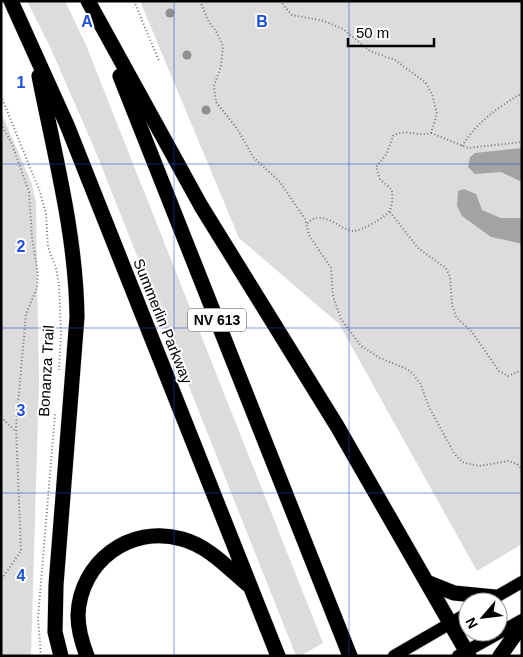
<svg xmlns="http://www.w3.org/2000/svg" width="523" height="657" viewBox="0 0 523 657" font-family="Helvetica,sans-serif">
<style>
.green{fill:#dcdcdc}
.water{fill:#a3a3a3}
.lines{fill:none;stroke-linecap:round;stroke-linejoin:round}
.primary-casing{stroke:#dbdbdb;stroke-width:14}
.motorway-casing{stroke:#dbdbdb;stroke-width:16}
.path{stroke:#777;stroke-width:2;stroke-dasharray:1 2.5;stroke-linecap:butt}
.primary{stroke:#000;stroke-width:12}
.motorway{stroke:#000;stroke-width:15}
.tree{fill:#8f8f8f}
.grid{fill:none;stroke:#1d4ed8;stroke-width:1;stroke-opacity:0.55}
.labels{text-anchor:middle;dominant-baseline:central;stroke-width:4;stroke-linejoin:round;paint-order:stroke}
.shield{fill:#fff;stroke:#4c4c4c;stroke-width:1}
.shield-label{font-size:14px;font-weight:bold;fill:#000}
.street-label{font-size:15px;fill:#000;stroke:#fff}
.grid-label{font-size:16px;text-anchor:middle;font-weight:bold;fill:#1d4ed8;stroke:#fff;stroke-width:4;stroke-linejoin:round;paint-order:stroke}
</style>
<rect width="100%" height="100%" fill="#fff"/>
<!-- green -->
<g class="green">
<path d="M27,1h38l21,44 237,598 -23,13h-4l-201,-506 -44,-101z"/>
<path d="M140,1h382v543l-45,27 -138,-247 -100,-86z"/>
<path d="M1,112l31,72 4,19 3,181 -8,272h-30z"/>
</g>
<!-- water -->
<g class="water">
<path d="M522,148v34l-21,-10 -26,2 -7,-7 2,-10 5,-4z"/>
<path d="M464,189l12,5 6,16 19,8h21v28l-3,-3 -28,-6 -29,-21 -5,-10 1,-15z"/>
</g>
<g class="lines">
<defs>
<g id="primary">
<path d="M487,602l35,-20"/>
<path d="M394,656l74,-43"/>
<path d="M458,656l64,-36"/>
</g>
<g id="motorway">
<path d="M11,1l56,124 211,531"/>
<path d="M88,1l113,205 136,220 132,230"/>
<path d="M39,76c16,81 37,159 38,241l-21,268 -1,47 6,24"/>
<path d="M120,76l230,580"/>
<path d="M429,583l25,10 41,4"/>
<path d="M87,656c-5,-13 -9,-27 -9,-41 2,-53 52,-91 104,-76 26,7 45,28 65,45"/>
<path d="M500,656l22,-31"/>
</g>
</defs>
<!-- primary casing -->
<use href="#primary" class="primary-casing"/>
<!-- motorway casing -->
<use href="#motorway" class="motorway-casing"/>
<!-- path -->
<g class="path">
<path d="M134,1l25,60"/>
<path d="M200,1l9,21 7,9 7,15 -2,20 -7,20 2,16 22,28 15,27 27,25 25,37 4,16 22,33 2,28 8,23 20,27 19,12 27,11 6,5 7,9 9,24 25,46 8,9 17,4 29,-5 9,3 5,5"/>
<path d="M280,1l12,14 32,6 19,8 27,22 25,9 30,22 7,12 5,20 -6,19c-14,4 -26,-5 -38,3l-6,17 -11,14 4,12 12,11c0,7 1,14 -2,20 -3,7 -29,21 -37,21 -14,-1 -32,-25 -47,-6"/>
<path d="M1,96l39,96 6,22 2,33 8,21 3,17 2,46 -2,39"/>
<path d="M1,124l11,20 17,48 3,46 6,36 -1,14 -11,26 -10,113 5,124 -20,29"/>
<path d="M431,133l37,15 54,-6"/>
<path d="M462,146c17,-26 34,-37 60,-53"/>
<path d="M390,212l29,37 27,19 4,9 2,27 4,13 16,15 27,39 9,5 14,-6"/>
<path d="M1,417l14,14"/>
<path d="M41,656l-3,-38 17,-204"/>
</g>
<!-- primary -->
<use href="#primary" class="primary"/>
<!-- motorway -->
<use href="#motorway" class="motorway"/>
</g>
<!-- trees -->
<g class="tree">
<circle cx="170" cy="13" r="4.5"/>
<circle cx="187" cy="55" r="4.5"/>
<circle cx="206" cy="110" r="4.5"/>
</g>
<!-- grid -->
<path class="grid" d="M174,1v655M349,1v655M1,164h521M1,328h521M1,493h521"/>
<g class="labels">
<!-- shield labels -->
<rect class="shield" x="188" y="308.5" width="58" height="23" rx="4"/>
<g class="shield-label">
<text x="217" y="320">NV 613</text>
</g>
<!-- street labels -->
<g class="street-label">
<text transform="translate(163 321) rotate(68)">Summerlin Parkway</text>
<text transform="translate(46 371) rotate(-87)">Bonanza Trail</text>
</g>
</g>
<g class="grid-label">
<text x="87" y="27">A</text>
<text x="262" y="27">B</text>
<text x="21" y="88">1</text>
<text x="21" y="252">2</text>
<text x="21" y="416">3</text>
<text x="21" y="581">4</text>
</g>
<!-- border -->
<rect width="523" height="657" fill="none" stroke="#000000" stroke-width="5"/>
<!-- north arrow -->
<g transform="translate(483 617) rotate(242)"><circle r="24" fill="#ffffff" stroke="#999999"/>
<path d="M0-4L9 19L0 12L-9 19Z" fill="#000000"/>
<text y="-8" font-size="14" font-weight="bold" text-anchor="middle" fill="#000000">N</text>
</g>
<!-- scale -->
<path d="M348 38v8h86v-8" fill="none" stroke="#000000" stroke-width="2.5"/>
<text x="356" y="38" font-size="15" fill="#000000" stroke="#ffffff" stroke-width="4" paint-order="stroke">50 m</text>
</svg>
